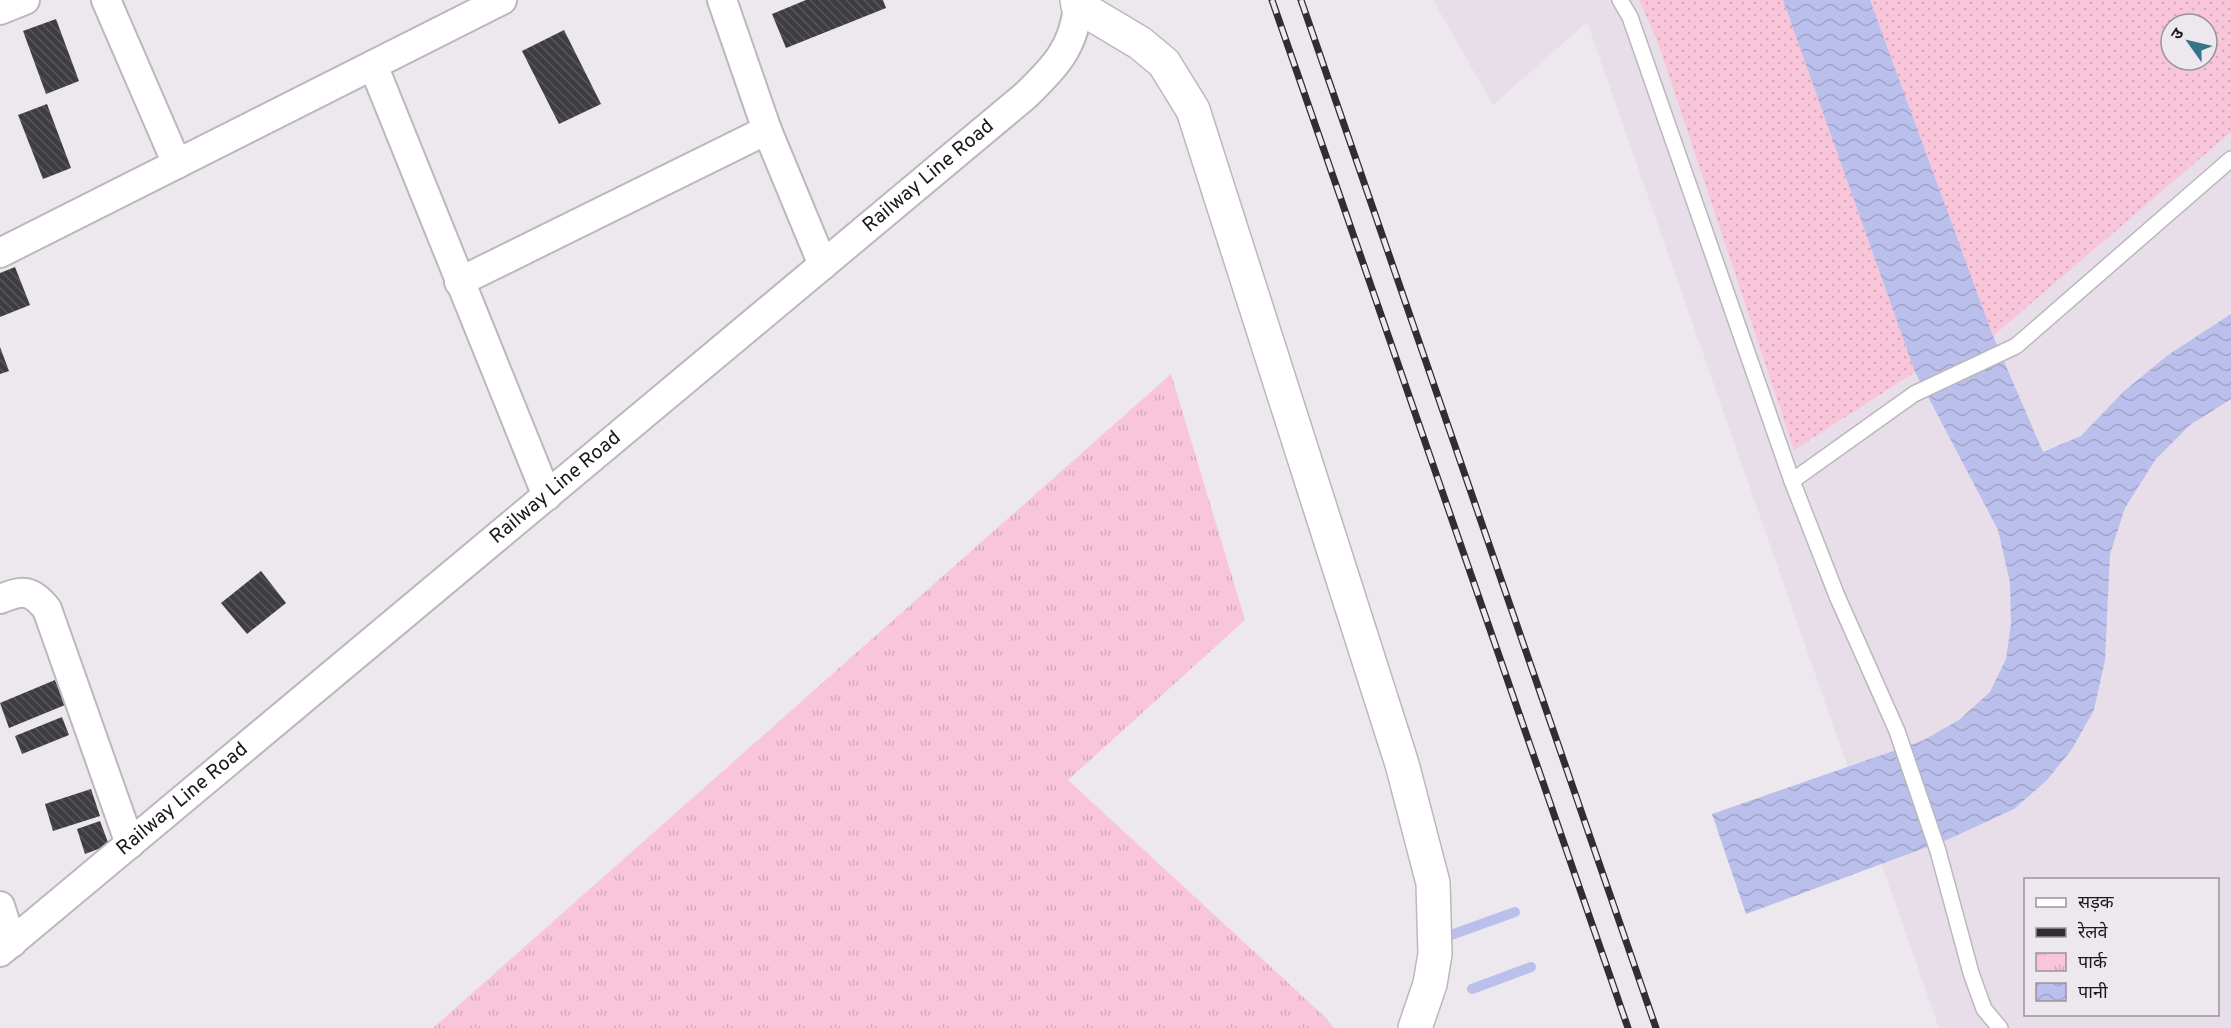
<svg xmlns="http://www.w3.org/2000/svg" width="2231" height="1028" viewBox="0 0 2231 1028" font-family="Overpass,'Noto Sans Devanagari',sans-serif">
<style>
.built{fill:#e7deea;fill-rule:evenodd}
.grass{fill:url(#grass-dots);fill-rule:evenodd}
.park{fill:url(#park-tufts)}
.water{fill:url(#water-waves)}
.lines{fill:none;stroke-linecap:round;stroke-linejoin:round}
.stream{stroke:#bbbfec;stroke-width:10}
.building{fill:url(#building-back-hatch)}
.service-casing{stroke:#bbb7bd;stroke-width:18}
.minor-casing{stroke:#bbb7bd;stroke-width:32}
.tertiary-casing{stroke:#bbb7bd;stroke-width:36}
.service{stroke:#fff;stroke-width:15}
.minor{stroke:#fff;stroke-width:28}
.tertiary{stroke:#fff;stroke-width:33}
.rail-casing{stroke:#302e31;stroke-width:7}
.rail{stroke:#ece8ed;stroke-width:4.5;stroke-dasharray:14;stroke-linecap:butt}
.labels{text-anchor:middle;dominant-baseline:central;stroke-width:6;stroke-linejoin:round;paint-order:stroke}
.street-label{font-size:20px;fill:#191719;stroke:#ece8ed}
</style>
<defs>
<pattern id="grass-dots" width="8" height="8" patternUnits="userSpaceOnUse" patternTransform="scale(1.5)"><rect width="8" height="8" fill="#f8c6d8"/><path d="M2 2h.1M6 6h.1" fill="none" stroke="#d4a9b9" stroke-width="1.8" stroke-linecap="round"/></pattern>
<pattern id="park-tufts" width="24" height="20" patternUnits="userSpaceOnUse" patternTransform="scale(1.5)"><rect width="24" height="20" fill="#f8c6d8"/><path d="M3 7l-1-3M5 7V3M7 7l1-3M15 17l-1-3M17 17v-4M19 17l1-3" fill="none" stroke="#d4a9b9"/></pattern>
<pattern id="water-waves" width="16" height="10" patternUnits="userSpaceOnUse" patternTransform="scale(1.5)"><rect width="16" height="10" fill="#bbbfec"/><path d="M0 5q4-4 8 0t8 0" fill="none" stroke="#a0a3ca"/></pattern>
<pattern id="building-back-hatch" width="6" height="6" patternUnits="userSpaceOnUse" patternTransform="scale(1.5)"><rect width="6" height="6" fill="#3e3d41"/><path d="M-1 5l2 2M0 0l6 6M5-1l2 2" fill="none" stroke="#575659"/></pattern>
</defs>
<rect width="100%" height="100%" fill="#ece8ed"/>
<!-- built -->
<path class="built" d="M1433,0h798v1028h-292l-352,-1006 -94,83zM2171,24h36v36h-36zM2026,880h192v134h-192z"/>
<!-- grass -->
<g class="grass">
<path d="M1639,0h144l132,372 -121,78 -137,-410z"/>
<path d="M1870,0h361v132l-238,204zM2171,24h36v36h-36z"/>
</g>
<!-- park -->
<path class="park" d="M1171,374l74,246 -177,160 257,237 9,11h-901z"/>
<!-- water -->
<path class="water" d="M1783,0h87l123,336 50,116 38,-16 42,-44 45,-37 63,-41v85l-41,26 -35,35 -30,48 -15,46 -5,106 -11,50 -22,39 -25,31 -33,29 -65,30 -203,75 -34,-100 210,-73 37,-21 31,-28 16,-33 5,-35 -1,-42 -12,-52 -83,-158z"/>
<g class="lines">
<!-- stream -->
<g class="stream">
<path d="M1451,935l64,-23"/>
<path d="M1472,989l59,-22"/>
</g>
</g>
<!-- building -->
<g class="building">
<path d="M806,0h77l3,8 -100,40 -14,-34z"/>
<path d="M56,19l23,62 -33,13 -23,-63z"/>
<path d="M564,30l37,74 -42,20 -37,-73z"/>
<path d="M47,104l24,64 -28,11 -25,-64z"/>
<path d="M15,267l15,38 -30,12v-44z"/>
<path d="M0,347l9,24 -9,3z"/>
<path d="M261,571l25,32 -39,31 -26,-31z"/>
<path d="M55,680l10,25 -56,23 -9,-25z"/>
<path d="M62,717l7,18 -47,19 -7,-18z"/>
<path d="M91,789l9,27 -47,15 -8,-27z"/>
<path d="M100,821l9,24 -24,9 -8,-25z"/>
</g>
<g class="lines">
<defs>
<g id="service">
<path d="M1620,0l10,17 162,464 45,115 60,135 41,120 33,122 13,36 16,19"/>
<path d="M1792,481l122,-87 102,-48 215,-187"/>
</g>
<g id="minor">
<path d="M106,0l71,164"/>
<path d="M722,0l45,130 56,135"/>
<path d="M0,10l25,-10"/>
<path d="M373,65l174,431"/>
<path d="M0,253l502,-253"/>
<path d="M459,282l308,-152"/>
<path d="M0,599c23,-9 31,-10 47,10l83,235"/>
<path d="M0,906l12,37"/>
<path id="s1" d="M0,952l1025,-856c29,-28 49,-48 53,-90"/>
</g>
<path id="tertiary" d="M1077,0l1,6 62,37 24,20 29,47 209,654 31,119 2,71 -5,30 -15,44"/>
</defs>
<!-- service casing -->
<use href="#service" class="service-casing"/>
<!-- minor casing -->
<use href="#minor" class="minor-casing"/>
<!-- tertiary casing -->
<use href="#tertiary" class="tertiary-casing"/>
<!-- service -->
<use href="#service" class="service"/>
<!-- minor -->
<use href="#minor" class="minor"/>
<!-- tertiary -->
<use href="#tertiary" class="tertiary"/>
<defs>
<g id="rail">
<path d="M1272,0l356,1028"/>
<path d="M1301,0l355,1028"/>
</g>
</defs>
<!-- rail casing -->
<use href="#rail" class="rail-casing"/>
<!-- rail -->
<use href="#rail" class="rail"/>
</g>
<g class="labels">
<!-- street labels -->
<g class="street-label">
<text stroke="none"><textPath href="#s1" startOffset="1210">Railway Line Road</textPath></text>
<text stroke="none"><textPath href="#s1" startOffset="724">Railway Line Road</textPath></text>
<text stroke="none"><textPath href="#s1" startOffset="238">Railway Line Road</textPath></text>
</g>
</g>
<!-- legend -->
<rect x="2024" y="878" width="195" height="138" fill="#ece8ed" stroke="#989498" stroke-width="1.5"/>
<rect x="2036" y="898" width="30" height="9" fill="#ffffff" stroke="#989498" stroke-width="1.5"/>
<text x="2078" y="908" font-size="18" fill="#191719">सड़क</text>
<rect x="2036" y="928" width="30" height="9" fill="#302e31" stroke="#989498" stroke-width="1.5"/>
<text x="2078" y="938" font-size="18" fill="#191719">रेलवे</text>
<rect x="2036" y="953" width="30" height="18" fill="url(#park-tufts)" stroke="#989498" stroke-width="1.5"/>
<text x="2078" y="968" font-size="18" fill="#191719">पार्क</text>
<rect x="2036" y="983" width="30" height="18" fill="url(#water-waves)" stroke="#989498" stroke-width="1.5"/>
<text x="2078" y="998" font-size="18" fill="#191719">पानी</text>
<!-- north arrow -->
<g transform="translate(2189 42) rotate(304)"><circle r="28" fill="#ece8ed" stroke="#989498" stroke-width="1.5"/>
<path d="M0-4.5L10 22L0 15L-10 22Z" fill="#36748a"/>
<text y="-9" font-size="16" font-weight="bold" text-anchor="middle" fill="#191719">उ</text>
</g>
</svg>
